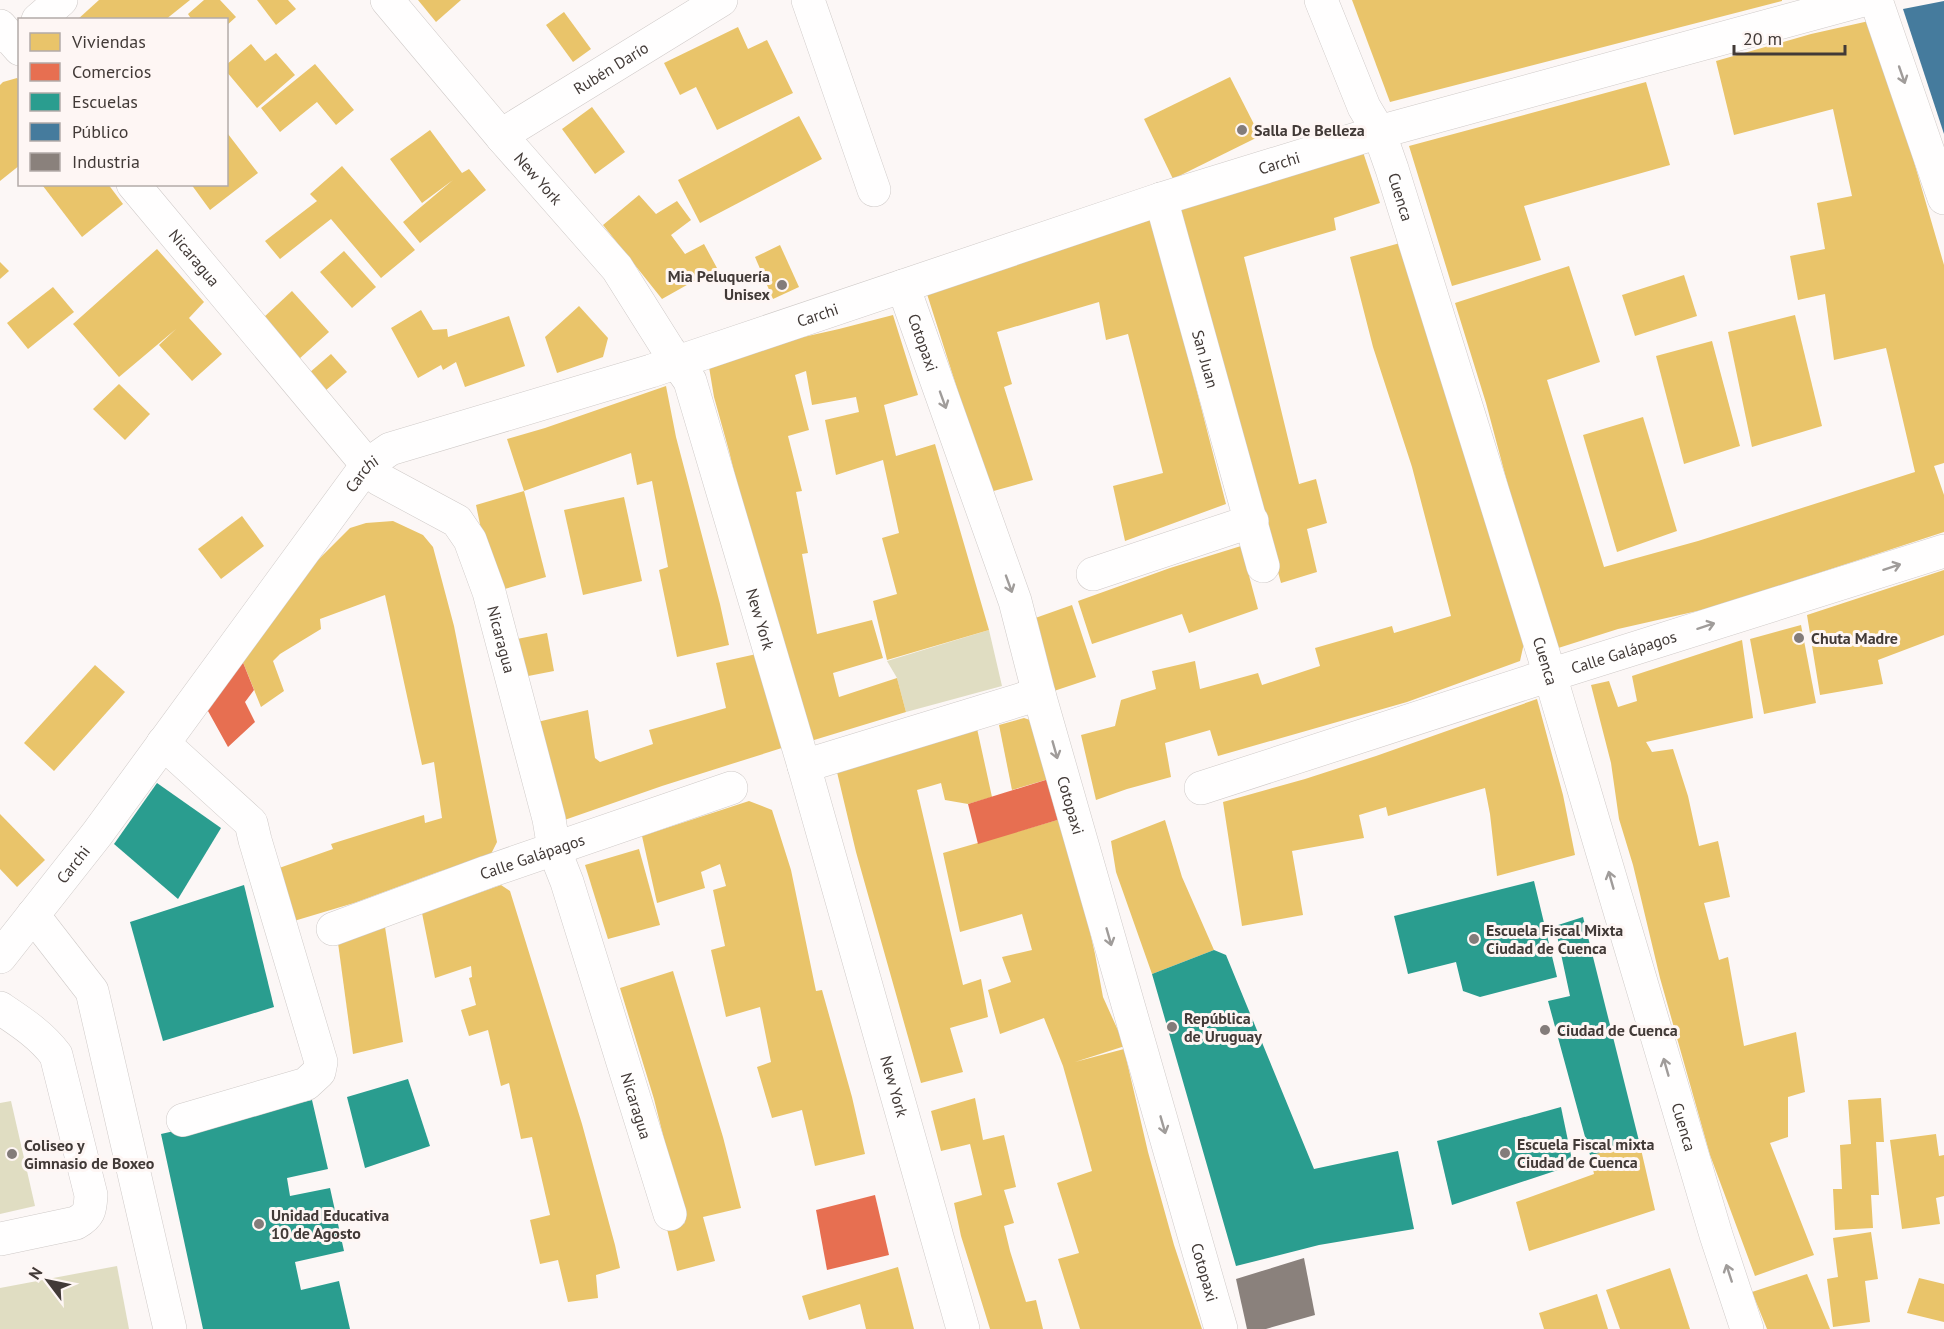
<svg xmlns="http://www.w3.org/2000/svg" width="1944" height="1329" viewBox="0 0 1944 1329" font-family="'PT Sans',sans-serif">
<style>
.green{fill:#e0ddc2}
.homes{fill:#e9c46a}
.shops{fill:#e76f51}
.schools{fill:#2a9d8f}
.public{fill:#457b9d}
.industry{fill:#8a817c}
.lines{fill:none;stroke-linecap:round;stroke-linejoin:round}
.minor-casing{stroke:#cfcac8;stroke-width:34}
.minor{stroke:#fffefe;stroke-width:33}
.oneway{stroke:#a09c9a}
.poi-dot{fill:#837c7a;stroke:#fef6f4;stroke-width:2}
.labels{text-anchor:middle;dominant-baseline:central;stroke-width:6;stroke-linejoin:round;paint-order:stroke}
.street-label{font-size:16px;fill:#423a37;stroke:#fef6f4}
.poi-label{font-size:16px;font-weight:bold;fill:#423a37;stroke:#fef6f4;text-anchor:start}
</style>
<rect width="100%" height="100%" fill="#fcf7f6"/>
<!-- green -->
<g class="green">
<path d="M989,630l13,56 -96,26 -9,-34 -10,-17z"/>
<path d="M11,1101l24,105 -35,8v-111z"/>
<path d="M117,1266l12,63h-129v-41z"/>
</g>
<!-- homes -->
<g class="homes">
<path d="M99,0h91l-25,20h-88z"/>
<path d="M204,0h16l16,17 -10,9v-6h-34l-4,-6z"/>
<path d="M257,0h31l8,9 -20,16z"/>
<path d="M418,0h43l-25,22z"/>
<path d="M1352,0h430v1l-392,101z"/>
<path d="M564,12l27,37 -18,13 -27,-37z"/>
<path d="M1869,21l25,72 50,172v198l-10,3 10,29v37l-229,75 -97,22 -66,21 -66,-247 -31,-100 114,-37 31,96 -53,18 57,187 94,-26 217,-69 -29,-124 -52,12 -9,-66 -27,6 -8,-44 35,-7 -8,-46 35,-7 -19,-87 -99,26 -18,-74 95,-27z"/>
<path d="M738,27l10,22 19,-9 26,53 -76,37 -21,-43 -16,8 -16,-32z"/>
<path d="M251,44l14,17 11,-8 19,22 -38,33 -31,-37v-6z"/>
<path d="M315,64l39,46 -18,15 -19,-23 -37,30 -19,-24z"/>
<path d="M1230,77l30,59 -87,43 -29,-60z"/>
<path d="M17,78l3,3v84l-20,16v-96l3,-3z"/>
<path d="M1646,82l24,83 -146,41 17,54 -89,26 -43,-140z"/>
<path d="M592,107l33,45 -30,22 -33,-45z"/>
<path d="M799,116l23,43 -122,64 -22,-43z"/>
<path d="M430,130l32,43 7,-4 17,21 -66,53 -17,-21 50,-42 -31,23 -32,-44z"/>
<path d="M228,134l30,39 -48,37 -19,-26h35v-48z"/>
<path d="M1363,152l17,51 -46,15 2,12 -92,27 55,227 17,-5 11,44 -20,6 10,43 -36,11 -103,-377z"/>
<path d="M342,166l73,84 -34,28 -50,-59 -51,40 -15,-18 52,-40 -7,-7z"/>
<path d="M45,184h63l15,20 -41,33 -39,-51z"/>
<path d="M639,195l17,19 21,-13 14,19 -20,15 14,19 19,-10 13,24 -55,31 -59,-74z"/>
<path d="M1152,217l74,287 -101,37 -12,-55 50,-13 -35,-139 -22,6 -7,-38 -102,30 15,52 -8,3 29,93 -43,12 -63,-198z"/>
<path d="M1400,243l124,400 -4,18 -113,41 -189,54 -8,-26 -45,13 6,34 -44,12 -31,11 -15,-65 34,-9 6,-26 35,-11 -4,-18 43,-10 5,28 58,-16 4,12 58,-19 -5,-18 77,-22 2,7 57,-17 -39,-149 -39,-120 -23,-90z"/>
<path d="M780,245l19,42 -26,12 -18,-42z"/>
<path d="M157,249l47,53 -15,16 33,36 -30,27 -33,-36 17,-16 -57,48 -46,-53z"/>
<path d="M344,251l32,36 -24,21 -32,-36z"/>
<path d="M0,262l9,9 -9,8z"/>
<path d="M1684,275l13,41 -62,20 -13,-41z"/>
<path d="M53,287l21,25 -46,37 -21,-26z"/>
<path d="M292,291l37,41 -30,27 -36,-41z"/>
<path d="M579,306l29,32 -5,19 -46,16 -12,-36z"/>
<path d="M421,310l12,20 14,-1 1,8 61,-21 16,50 -60,21 -9,-25 -13,8 -2,-5 -23,13 -27,-50z"/>
<path d="M893,315l25,80 -34,10 12,51 39,-12 54,186 -102,30 -14,-59 24,-7 -15,-56 17,-5 -16,-73 -47,15 -11,-55 34,-8 -3,-15 -44,8 -6,-34 -11,4 14,55 -21,6 14,55 -6,1 12,61 -6,1 15,80 55,-14 11,38 -50,15 6,24 58,-19 9,34 -105,32 -72,-293 -15,-54 -5,-30 90,-29 40,-9z"/>
<path d="M1795,315l27,111 -70,21 -24,-115z"/>
<path d="M1712,341l28,105 -56,18 -28,-108z"/>
<path d="M331,354l16,18 -22,19 -16,-18z"/>
<path d="M119,384l31,30 -25,26 -32,-31z"/>
<path d="M666,386l10,51 44,167 9,41 -52,12 -18,-87 9,-3 -16,-86 -15,4 -6,-32 -107,38 -17,-52 38,-11z"/>
<path d="M1643,417l34,114 -60,21 -34,-117z"/>
<path d="M524,491l22,86 -52,15 -18,-87z"/>
<path d="M624,497l18,84 -59,14 -19,-85z"/>
<path d="M242,516l22,30 -43,33 -23,-30z"/>
<path d="M393,521l30,14 10,12 21,79 43,216 -7,14 -52,16 -84,31 -70,21 -19,-51 68,-24 -2,-5 51,-16 42,-13 1,8 17,-5 -8,-56 -12,3 -37,-170 -65,24 1,10 -41,25 -7,7 11,30 -23,16 -21,-52 69,-86 41,-41 16,-5z"/>
<path d="M1241,546l17,63 -69,24 -7,-19 -90,30 -14,-43 92,-33z"/>
<path d="M1944,570v65l-66,25 5,24 -63,11 -13,-80z"/>
<path d="M1072,605l24,72 -54,18 -18,-73z"/>
<path d="M1801,625l15,78 -52,11 -14,-75z"/>
<path d="M547,633l7,38 -36,7 -6,-38z"/>
<path d="M1742,640l11,78 -107,24 6,10 21,-3 15,47 11,50 19,-5 12,56 -26,6 15,57 9,-3 16,89 52,-14 9,60 -17,5v40l-18,6 44,112 -59,21 -45,-121 -50,-177 -27,-113 -14,-46 -8,-56 -20,-78 18,-4 9,26 19,-6 -5,-25z"/>
<path d="M761,653l24,94 -123,39 -109,38 -20,-101 55,-13 7,48 5,4 53,-18 -4,-14 77,-22 -10,-45z"/>
<path d="M95,665l30,27 -71,79 -30,-28z"/>
<path d="M1537,699l26,96 12,60 -78,21 -7,-62 -5,-26 -97,28 -2,-9 -27,8 5,23 -72,13 11,64 -61,11 -19,-124 82,-23 71,-23z"/>
<path d="M1024,718l12,4 16,56 -40,12 -13,-65z"/>
<path d="M976,724l16,73 -24,7 -23,-4 -4,-17 -24,7 46,195 18,-6 7,38 -38,11 13,44 -42,11 -65,-231 -20,-84z"/>
<path d="M749,801l23,9 19,60 25,121 6,-1 30,107 13,57 -50,12 -13,-56 -30,8 -15,-51 14,-5 -11,-55 -34,10 -15,-67 14,-4 -12,-56 13,-4 -6,-22 -19,8 4,16 -48,15 -15,-67z"/>
<path d="M0,814l45,46 -28,27 -17,-18z"/>
<path d="M1064,818l31,136 8,43 22,49 -50,16 49,-13 24,103 26,93 28,84h-122l-22,-70 21,-6 -22,-70 35,-12 -11,-41 -18,-64 -19,-48 -44,16 -12,-44 23,-8 -9,-25 30,-7 -10,-36 -62,18 -17,-79z"/>
<path d="M1165,820l17,57 32,73 -62,24 -36,-102 -5,-31z"/>
<path d="M639,849l21,76 -52,14 -23,-74z"/>
<path d="M501,885l9,6 72,233 33,121 5,23 -24,7 2,23 -30,4 -10,-42 -18,4 -10,-44 20,-5 -18,-78 -11,2 -12,-56 -8,3 -13,-56 -19,6 -8,-26 15,-5 -7,-27 3,-1 -1,-11 -36,12 -13,-65z"/>
<path d="M385,927l18,115 -50,12 -15,-111z"/>
<path d="M673,971l50,166 18,71 -38,9 12,44 -38,10 -10,-42 18,-6 -31,-124 -34,-111z"/>
<path d="M975,1098l8,42 21,-5 12,52 -12,3 10,33 -10,3 6,25 16,51 10,-2 7,29h-53l-29,-93 -7,-33 28,-8 -12,-51 -29,7 -10,-40z"/>
<path d="M1881,1098l3,44h-8l3,53h-8l2,33 -38,2 -2,-41h9l-2,-44 11,-1 -3,-44z"/>
<path d="M1936,1134l3,22 5,-1v41l-8,2 4,26 -38,5 -12,-89z"/>
<path d="M1640,1145l15,65 -126,41 -13,-49 78,-28 -4,-19z"/>
<path d="M1871,1232l7,47 -13,2 5,41 -37,5 -6,-48 11,-2 -5,-39z"/>
<path d="M898,1267l16,62h-48l-6,-25 -51,16 -7,-24z"/>
<path d="M1670,1268l20,61h-70l-14,-39z"/>
<path d="M1807,1274l23,55h-63l-15,-37z"/>
<path d="M1919,1278l25,6v38l-37,-9z"/>
<path d="M1597,1294l11,35h-64l-5,-16z"/>
</g>
<!-- shops -->
<g class="shops">
<path d="M240,655l14,35 -9,12 10,20 -27,25 -25,-45z"/>
<path d="M1052,778l12,40 -86,26 -10,-40z"/>
<path d="M875,1195l14,60 -62,15 -11,-60z"/>
</g>
<!-- schools -->
<g class="schools">
<path d="M157,783l64,45 -43,71 -64,-55z"/>
<path d="M1534,881l23,96 -77,20 -17,-6 -7,-29 -48,12 -14,-58z"/>
<path d="M244,885l30,122 -111,34 -33,-119z"/>
<path d="M1583,917l57,228 -50,10 -42,-154 22,-5 -15,-70z"/>
<path d="M1214,950l12,5 88,214 84,-18 16,78 -95,16 -83,21 -84,-292z"/>
<path d="M408,1079l22,67 -65,22 -18,-71z"/>
<path d="M312,1100l16,69 -41,9 3,18 40,-8 14,63 -49,11 6,28 38,-9 11,48h-147l-42,-195z"/>
<path d="M1561,1107l12,58 -121,40 -15,-64z"/>
</g>
<!-- public -->
<path class="public" d="M1944,1v133l-41,-125z"/>
<!-- industry -->
<path class="industry" d="M1304,1258l11,57 -49,14h-19l-11,-50z"/>
<g class="lines">
<defs>
<g id="minor">
<path id="s1" d="M387,0l115,137 115,131 51,81 22,32 114,385 159,563"/>
<path d="M808,0l66,190"/>
<path id="s2" d="M1321,0l43,107 15,25 13,37 158,506 166,560 31,94"/>
<path d="M1876,0l68,198"/>
<path d="M38,20l23,-20"/>
<path d="M0,26l20,23"/>
<path id="s3" d="M502,137l11,-9 208,-128"/>
<path id="s4" d="M133,184l246,295 78,42 13,19 19,52 60,227 5,30 13,33 103,332"/>
<path id="s5" d="M1161,199l102,367"/>
<path id="s6" d="M903,286l112,315 24,93 182,635"/>
<path d="M1093,574l159,-53"/>
<path d="M163,743l88,80 4,17 66,222 -2,10 -13,12 -123,36"/>
<path d="M804,766l235,-72"/>
<path id="s7" d="M1201,788l349,-113 394,-124"/>
<path d="M33,915l59,76 78,338"/>
<path id="s8" d="M333,929l154,-57 244,-84"/>
<path id="s9" d="M0,957l97,-123 270,-369 23,-16 261,-78 510,-172 218,-67 484,-132"/>
<path d="M0,1008c21,14 41,27 56,47l35,140c-1,15 -1,20 -15,28l-76,16"/>
</g>
</defs>
<!-- minor casing -->
<use href="#minor" class="minor-casing"/>
<!-- minor -->
<use href="#minor" class="minor"/>
</g>
<!-- one-way arrows -->
<defs><path id="oneway-shaft" d="M-6 0H5M1.5-3L5.5 0L1.5 3" fill="none" stroke-width="1.6" stroke-linecap="round" stroke-linejoin="round" transform="scale(1.5)"/></defs>
<g class="oneway">
<use href="#oneway-shaft" transform="translate(1902 75) rotate(71)"/>
<use href="#oneway-shaft" transform="translate(943 400) rotate(70)"/>
<use href="#oneway-shaft" transform="translate(1892 567) rotate(-18)"/>
<use href="#oneway-shaft" transform="translate(1009 584) rotate(70)"/>
<use href="#oneway-shaft" transform="translate(1706 626) rotate(-18)"/>
<use href="#oneway-shaft" transform="translate(1055 750) rotate(74)"/>
<use href="#oneway-shaft" transform="translate(1611 880) rotate(-106)"/>
<use href="#oneway-shaft" transform="translate(1109 937) rotate(74)"/>
<use href="#oneway-shaft" transform="translate(1666 1067) rotate(-106)"/>
<use href="#oneway-shaft" transform="translate(1163 1125) rotate(74)"/>
<use href="#oneway-shaft" transform="translate(1729 1273) rotate(-108)"/>
</g>
<!-- markers -->
<g class="poi-dot">
<circle cx="1242" cy="130" r="6"/>
<circle cx="782" cy="285" r="6"/>
<circle cx="1799" cy="638" r="6"/>
<circle cx="1474" cy="939" r="6"/>
<circle cx="1172" cy="1027" r="6"/>
<circle cx="1545" cy="1030" r="6"/>
<circle cx="1505" cy="1153" r="6"/>
<circle cx="12" cy="1154" r="6"/>
<circle cx="259" cy="1224" r="6"/>
</g>
<g class="labels">
<!-- street labels -->
<g class="street-label">
<text stroke="none"><textPath href="#s3" startOffset="129">Rubén Darío</textPath></text>
<text stroke="none"><textPath href="#s9" startOffset="1576">Carchi</textPath></text>
<text stroke="none"><textPath href="#s1" startOffset="234">New York</textPath></text>
<text stroke="none"><textPath href="#s2" startOffset="213">Cuenca</textPath></text>
<text stroke="none"><textPath href="#s4" startOffset="96">Nicaragua</textPath></text>
<text stroke="none"><textPath href="#s9" startOffset="1090">Carchi</textPath></text>
<text stroke="none"><textPath href="#s6" startOffset="60">Cotopaxi</textPath></text>
<text stroke="none"><textPath href="#s5" startOffset="166">San Juan</textPath></text>
<text stroke="none"><textPath href="#s9" startOffset="604">Carchi</textPath></text>
<text stroke="none"><textPath href="#s1" startOffset="736">New York</textPath></text>
<text stroke="none"><textPath href="#s4" startOffset="600">Nicaragua</textPath></text>
<text stroke="none"><textPath href="#s7" startOffset="444">Calle Galápagos</textPath></text>
<text stroke="none"><textPath href="#s2" startOffset="699">Cuenca</textPath></text>
<text stroke="none"><textPath href="#s6" startOffset="546">Cotopaxi</textPath></text>
<text stroke="none"><textPath href="#s8" startOffset="212">Calle Galápagos</textPath></text>
<text stroke="none"><textPath href="#s9" startOffset="118">Carchi</textPath></text>
<text stroke="none"><textPath href="#s1" startOffset="1222">New York</textPath></text>
<text stroke="none"><textPath href="#s4" startOffset="1086">Nicaragua</textPath></text>
<text stroke="none"><textPath href="#s2" startOffset="1185">Cuenca</textPath></text>
<text stroke="none"><textPath href="#s6" startOffset="1032">Cotopaxi</textPath></text>
</g>
<!-- poi labels -->
<g class="poi-label">
<text x="1254" y="130">Salla De Belleza</text>
<text x="770" y="276" text-anchor="end">Mia Peluquería<tspan x="770" dy="18">Unisex</tspan></text>
<text x="1811" y="638">Chuta Madre</text>
<text x="1486" y="930">Escuela Fiscal Mixta<tspan x="1486" dy="18">Ciudad de Cuenca</tspan></text>
<text x="1184" y="1018">República<tspan x="1184" dy="18">de Uruguay</tspan></text>
<text x="1557" y="1030">Ciudad de Cuenca</text>
<text x="1517" y="1144">Escuela Fiscal mixta<tspan x="1517" dy="18">Ciudad de Cuenca</tspan></text>
<text x="24" y="1145">Coliseo y<tspan x="24" dy="18">Gimnasio de Boxeo</tspan></text>
<text x="271" y="1215">Unidad Educativa<tspan x="271" dy="18">10 de Agosto</tspan></text>
</g>
</g>
<!-- legend -->
<rect x="18" y="18" width="210" height="168" fill="#fef6f4" stroke="#b3aba8" stroke-width="1.5"/>
<rect x="30" y="33" width="30" height="18" fill="#e9c46a" stroke="#b3aba8" stroke-width="1.5"/>
<text x="72" y="48" font-size="18" fill="#423a37">Viviendas</text>
<rect x="30" y="63" width="30" height="18" fill="#e76f51" stroke="#b3aba8" stroke-width="1.5"/>
<text x="72" y="78" font-size="18" fill="#423a37">Comercios</text>
<rect x="30" y="93" width="30" height="18" fill="#2a9d8f" stroke="#b3aba8" stroke-width="1.5"/>
<text x="72" y="108" font-size="18" fill="#423a37">Escuelas</text>
<rect x="30" y="123" width="30" height="18" fill="#457b9d" stroke="#b3aba8" stroke-width="1.5"/>
<text x="72" y="138" font-size="18" fill="#423a37">Público</text>
<rect x="30" y="153" width="30" height="18" fill="#8a817c" stroke="#b3aba8" stroke-width="1.5"/>
<text x="72" y="168" font-size="18" fill="#423a37">Industria</text>
<!-- north arrow -->
<g transform="translate(48 1281) rotate(302)" stroke="#fef6f4" stroke-width="4.5" paint-order="stroke">
<path d="M0-4.5L10 22L0 15L-10 22Z" fill="#423a37"/>
<text y="-9" font-size="16" font-weight="bold" text-anchor="middle" fill="#423a37">N</text>
</g>
<!-- scale -->
<path d="M1734 45v9h111v-9" fill="none" stroke="#423a37" stroke-width="3"/>
<text x="1743" y="45" font-size="18" fill="#423a37" stroke="#fef6f4" stroke-width="4.5" paint-order="stroke">20 m</text>
</svg>
